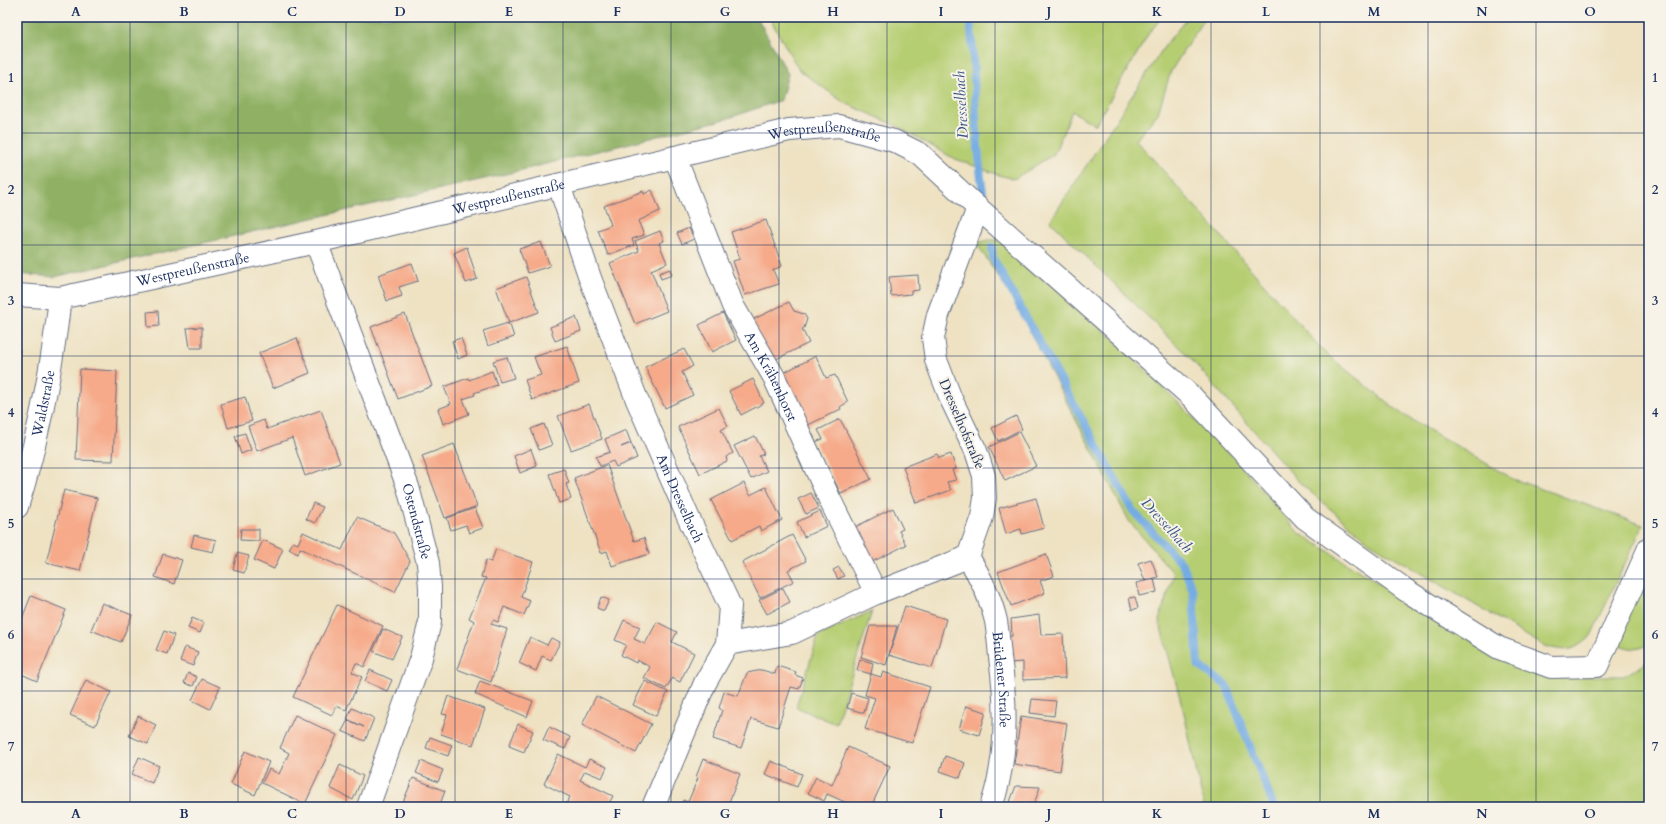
<svg xmlns="http://www.w3.org/2000/svg" width="1666" height="824" viewBox="0 0 1666 824" font-family="Cardo,serif">
<style>
.green{fill:#b6ce72;stroke:#687e68}
.forest{fill:#90b164;stroke:#567061}
.lines{fill:none;stroke-linecap:round;stroke-linejoin:round}
.stream{stroke:#74ace3;stroke-width:8}
.building{fill:#f6aa8a}
.minor-casing{stroke:#656e81;stroke-width:24}
.minor{stroke:#fff;stroke-width:22}
.grid{fill:none;stroke:#1b2f5e;stroke-width:1;stroke-opacity:0.55}
.labels{text-anchor:middle;dominant-baseline:central;stroke-width:4;stroke-linejoin:round;paint-order:stroke}
.street-label{font-size:14px;fill:#1b2f5e;stroke:#f7f3e8}
.water-label{font-size:15px;font-style:italic;fill:#365486;stroke:#f7f3e8}
.neatline{fill:none;stroke:#1b2f5e;stroke-width:1.5}
.grid-label{font-size:13px;text-anchor:middle;font-weight:bold;fill:#1b2f5e}
</style>
<rect width="100%" height="100%" fill="#f7f3e8"/>
<filter id="ink" filterUnits="userSpaceOnUse"><feTurbulence type="fractalNoise" baseFrequency=".025" numOctaves="2"/><feDisplacementMap in="SourceGraphic" scale="8" xChannelSelector="R" yChannelSelector="G"/><feConvolveMatrix kernelMatrix="1 2 1 2 8 2 1 2 1" color-interpolation-filters="sRGB"/></filter>
<filter id="wash" filterUnits="userSpaceOnUse"><feTurbulence type="fractalNoise" baseFrequency=".012" numOctaves="4" result="noise"/><feDisplacementMap in="SourceGraphic" scale="16" xChannelSelector="R" yChannelSelector="G"/><feGaussianBlur stdDeviation="0.9" result="paint"/><feColorMatrix in="noise" values="0 0 0 0 0 0 0 0 0 0 0 0 0 0 0 0 0 1.4 0 .05"/><feComposite in="paint" operator="in"/></filter>
<g filter="url(#wash)">
<rect width="100%" height="100%" fill="#eee2c3"/>
<!-- green -->
<g class="green">
<path d="M769,17h393l-13,16 -54,92 -23,-14 -18,43 -40,25 -15,-4 -46,-17 -56,-32 -54,-24 -44,-32z"/>
<path d="M1188,17h17l-34,54 -13,42 -22,27 189,213 77,61 111,65 130,46 -52,111c-19,16 -23,16 -47,10l-175,-104 -69,-59 -110,-125 -140,-137 116,-177z"/>
<path d="M989,240h13l119,106 115,114 62,72 112,71 136,73h78l25,-15v146h-445l-20,-94 -25,-93 15,-46 -45,-53 -120,-229 -33,-49z"/>
<path d="M1649,562v82c-11,7 -18,5 -30,1v-16z"/>
<path d="M872,611l-36,113 -40,-17 22,-71z"/>
</g>
<!-- forest -->
<path class="forest" d="M17,17h740l31,57 -7,26 -55,19 -220,55 -452,103 -37,-3z"/>
<g class="lines">
<!-- stream -->
<g class="stream">
<path d="M970,17c6,58 4,117 13,175"/>
<path d="M992,247l1,11 140,253 50,54 10,26 5,74 28,20 48,122"/>
</g>
</g>
<g id="blocks">
<!-- building -->
<g class="building">
<path d="M652,190l8,21 -22,10 6,14 -12,4 2,6 -26,10 -10,-25 13,-5 -7,-19 39,-15 1,3z"/>
<path d="M766,220l16,46 -9,4 6,14 -34,11 -12,-34 7,-2 -9,-27z"/>
<path d="M689,228l5,11 -12,5 -5,-11z"/>
<path d="M660,231l4,10 -5,2 8,20 -16,7 16,41 -32,13 -25,-61 29,-12 -4,-10z"/>
<path d="M541,242l9,24 -22,7 -9,-24z"/>
<path d="M467,247l10,32 -11,4 -12,-30z"/>
<path d="M412,263l6,18 -19,6 3,9 -15,5 -9,-26z"/>
<path d="M670,269l2,6 -11,4 -2,-6z"/>
<path d="M918,275l1,15 -8,1v3l-20,2 -2,-19z"/>
<path d="M526,277l13,35 -30,11 -13,-35z"/>
<path d="M789,302l5,9 10,3 3,5 -3,9 -2,1 7,14 -37,18 -20,-41z"/>
<path d="M158,311l1,15 -11,1 -1,-15z"/>
<path d="M723,313l13,27 -24,12 -13,-27z"/>
<path d="M405,314l27,72 -34,13 -27,-72z"/>
<path d="M576,317l5,14 -26,10 -5,-14z"/>
<path d="M508,323v2h2l4,12 -26,9 -5,-15z"/>
<path d="M202,327v21h-12l-3,-20z"/>
<path d="M297,338l13,35 -37,15 -14,-35z"/>
<path d="M461,338l6,17 -9,4 -6,-18z"/>
<path d="M567,346l12,37 -47,17 -7,-20 16,-5 -7,-18z"/>
<path d="M684,349l9,17 -11,6 11,23 -28,13 -20,-41z"/>
<path d="M17,350h3l-2,13h-1z"/>
<path d="M816,356l10,22 9,-3 13,27 -8,5 1,2 -37,18 -25,-52z"/>
<path d="M507,357l7,21 -14,4 -7,-21z"/>
<path d="M80,369l37,2 -4,90 -37,-1z"/>
<path d="M492,371l5,14 -23,8 1,2 -12,4 6,15 -26,10 -5,-15 13,-5 -7,-17 24,-9 1,2z"/>
<path d="M753,379l11,24 -23,12 -12,-24z"/>
<path d="M245,397l7,24 -24,7 -7,-24z"/>
<path d="M589,404l13,35 -31,11 -13,-34z"/>
<path d="M719,408l9,18 -7,4 12,23 -7,4 1,4 -27,13 -22,-47z"/>
<path d="M321,410l19,53 -35,13 -13,-38 -35,13 -9,-25 16,-6 3,9z"/>
<path d="M1016,416l6,13 -24,12 -6,-13z"/>
<path d="M840,419l31,60 -30,15 -26,-52 8,-3 -5,-9z"/>
<path d="M544,424l8,21 -13,5 -8,-21z"/>
<path d="M626,430l5,13 -10,4 10,-4 6,15 -21,9 -3,-6 -13,5 -4,-9 14,-5 -5,-13z"/>
<path d="M1019,432l17,34 -31,15 -16,-34z"/>
<path d="M245,433l6,17 -10,4 -6,-18z"/>
<path d="M755,436l9,18 -5,2 8,15 -16,8 -17,-33z"/>
<path d="M454,444l23,62 -32,12 -23,-62z"/>
<path d="M531,449l6,17 -17,7 -6,-17z"/>
<path d="M937,454l2,4 12,-4 5,15 -4,1 4,10 -9,2 4,8 -35,13 -13,-36z"/>
<path d="M607,465l27,76 10,-3 5,16 -37,12 -5,-15 -6,2 -27,-75z"/>
<path d="M564,469l5,14 -3,1 5,15 -12,4 -10,-29z"/>
<path d="M744,483l6,12 16,-8 16,33 -21,11 -2,-5 -27,14 -21,-40z"/>
<path d="M64,490l33,8 -17,73 -34,-8z"/>
<path d="M811,493l8,15 -13,6 -8,-15z"/>
<path d="M1036,498l8,30 -22,6 -1,-5 -15,5 -7,-26z"/>
<path d="M313,503l10,4 -8,16 -9,-4z"/>
<path d="M475,508l8,20 -14,5 -3,-8 -15,5 -4,-12z"/>
<path d="M893,508l10,21 -4,2 7,14 -34,17 -17,-35z"/>
<path d="M820,511l7,15 -23,11 -7,-15z"/>
<path d="M357,517l37,16 16,28 -15,31 -95,-44 -2,6 -9,-5 4,-7 5,2 5,-12 39,18z"/>
<path d="M241,529h18v12l-19,-1z"/>
<path d="M194,535l22,5 -3,12 -22,-5z"/>
<path d="M792,535l14,26 -18,9 6,11 -34,17 -18,-36z"/>
<path d="M263,540l20,9 -9,20 -20,-9z"/>
<path d="M496,549l37,13 -12,35 9,4 -6,14 -20,-8 -6,15 -5,-2 -2,4 16,5 -16,53 -34,-13 17,-48 -5,-3 17,-40 -5,-1 5,-17 5,2z"/>
<path d="M237,553l12,3 -5,17 -11,-3z"/>
<path d="M163,554l19,6 -8,24 -19,-7z"/>
<path d="M1046,554l8,22 -14,5 5,12 -34,13 -13,-34z"/>
<path d="M1151,559l7,18 -13,4 -7,-18z"/>
<path d="M839,567l5,9 -6,3 -5,-9z"/>
<path d="M1154,579l3,13 -18,4 -3,-13z"/>
<path d="M783,588l7,14 -23,12 -8,-14z"/>
<path d="M31,596l35,14 -29,71 -20,-9v-41z"/>
<path d="M601,597l8,3 -5,11 -7,-3z"/>
<path d="M1135,597l3,11 -6,2 -3,-12z"/>
<path d="M102,603l30,12 -11,27 -30,-12z"/>
<path d="M337,605l46,21 -19,41 -8,-4 -4,9 10,5 -16,33 -10,-4 -4,9 -39,-18z"/>
<path d="M905,606l41,13 -14,49 -43,-13z"/>
<path d="M1039,615l2,20 22,-1 2,44 -42,2v-18l-14,1 -1,-26 4,-1 -1,-17z"/>
<path d="M192,618l12,5 -4,10 -12,-5z"/>
<path d="M624,620l16,7 -6,12 11,5 12,-22 20,10 -5,10 22,11 -14,29 -8,-4 -6,11 -22,-11 6,-11 -13,-7 -1,3 -15,-8 5,-10 -11,-5z"/>
<path d="M870,626h27l-11,39 -25,-8z"/>
<path d="M383,629l19,8 -10,22 -19,-8z"/>
<path d="M164,631l10,4 -7,19 -11,-4z"/>
<path d="M530,637l17,8 4,-7 9,4 -9,18 -9,-4 -6,15 -17,-8z"/>
<path d="M185,647l13,5 -5,14 -13,-5z"/>
<path d="M860,659l13,4 -2,11 -14,-4z"/>
<path d="M777,666l19,6 -1,3 8,3 -4,11 -8,-2 -13,40 -27,-8 -10,29 -28,-9 9,-29 -3,-2 5,-16 14,4 9,-23 15,-3 13,4z"/>
<path d="M370,670l22,10 -5,11 -22,-10z"/>
<path d="M883,672l47,15 -18,56 -47,-14 10,-31 -10,-3 6,-21 10,3z"/>
<path d="M188,673l9,4 -4,9 -9,-3z"/>
<path d="M202,679l18,8 -10,22 -18,-9z"/>
<path d="M86,680l25,12 -16,34 -25,-11z"/>
<path d="M480,681l53,20 -6,16 -52,-23z"/>
<path d="M645,681l23,11 -12,24 -23,-11z"/>
<path d="M851,693l17,5 -4,15 -17,-5z"/>
<path d="M448,696l37,13 -12,36 -32,-11 6,-19 -5,-1z"/>
<path d="M596,696l55,28 -15,29 -54,-28z"/>
<path d="M1032,699l24,2 -2,15 -24,-3z"/>
<path d="M966,706l20,6 -7,23 -20,-6z"/>
<path d="M352,708l22,10 -9,23 -23,-10 6,-11 16,7 -17,-8z"/>
<path d="M295,715l42,20 -32,69 -43,-21 7,-14 10,5 10,-21 -9,-5z"/>
<path d="M138,716l18,9 -8,19 -19,-8z"/>
<path d="M1021,716l46,7 -7,48 -46,-7z"/>
<path d="M518,724l15,7 -9,21 -15,-6z"/>
<path d="M549,727l21,10 -5,12 -22,-9z"/>
<path d="M430,737l22,8 -4,11 -22,-8z"/>
<path d="M848,747l42,19 -19,41h-15l-29,-13 -3,7 -16,-8 8,-16 16,8z"/>
<path d="M245,751l24,11 -14,33 -24,-11z"/>
<path d="M558,754l27,13 4,-8 18,8 -5,11 -17,-7 -5,9 33,16 -6,11h-36l-5,-3 4,-7 -26,-13z"/>
<path d="M945,756l20,7 -5,15 -20,-7z"/>
<path d="M139,757l20,9 -7,17 -20,-9z"/>
<path d="M703,759l37,15 -13,33h-47l3,-7 5,2 10,-24 -2,-1z"/>
<path d="M421,761l22,9 -5,12 -22,-9z"/>
<path d="M771,761l31,13 -5,13 -32,-13z"/>
<path d="M340,765l23,11 -10,24 -23,-12z"/>
<path d="M413,778l32,13 -6,16h-38z"/>
<path d="M1016,786l24,1 -7,20h-25z"/>
<path d="M104,802l12,5h-15z"/>
</g>
</g>
</g>
<g filter="url(#ink)">
<use href="#blocks" fill-opacity="0" stroke="#656e81" stroke-width="1"/>
<g class="lines">
<defs>
<g id="minor">
<path id="s1" d="M675,157l58,149 41,71 56,123 46,93"/>
<path id="s2" d="M559,185l31,93 47,122 52,119 41,87 -3,38 -22,39 -52,124"/>
<path id="s3" d="M316,242l92,245 20,76 2,24v35l-9,36 -53,149"/>
<path id="s4" d="M17,295l43,3 256,-56 473,-112 50,-4 55,15 26,13 58,54 214,189 113,121 102,73 92,57 52,19 46,-1 52,-118"/>
<path id="s5" d="M17,507c21,-67 35,-139 43,-209"/>
<path id="s6" d="M968,557c12,19 23,42 28,64 2,12 3,24 4,36 7,50 8,102 -9,150"/>
<path d="M727,644l65,-11 84,-40 92,-36 14,-40 3,-19 -1,-22 -8,-25 -25,-52 -15,-39 -3,-22 5,-23 40,-107"/>
</g>
</defs>
<!-- minor casing -->
<use href="#minor" class="minor-casing"/>
<!-- minor -->
<use href="#minor" class="minor"/>
</g>
</g>
<!-- grid -->
<path class="grid" d="M130,17v790M238,17v790M346,17v790M455,17v790M563,17v790M671,17v790M779,17v790M887,17v790M995,17v790M1103,17v790M1211,17v790M1320,17v790M1428,17v790M1536,17v790M17,133h1632M17,245h1632M17,356h1632M17,468h1632M17,579h1632M17,691h1632"/>
<g class="labels">
<!-- street labels -->
<g class="street-label">
<text stroke="none"><textPath href="#s4" startOffset="827">Westpreußenstraße</textPath></text>
<text stroke="none"><textPath href="#s4" startOffset="503">Westpreußenstraße</textPath></text>
<text stroke="none"><textPath href="#s4" startOffset="179">Westpreußenstraße</textPath></text>
<text stroke="none"><textPath href="#s1" startOffset="240">Am Krähenhorst</textPath></text>
<text stroke="none"><textPath href="#s5" startOffset="107">Waldstraße</textPath></text>
<text transform="translate(962 424) rotate(67)">Dresselhofstraße</text>
<text stroke="none"><textPath href="#s2" startOffset="336">Am Dresselbach</textPath></text>
<text stroke="none"><textPath href="#s3" startOffset="297">Ostendstraße</textPath></text>
<text stroke="none"><textPath href="#s6" startOffset="129">Brüdener Straße</textPath></text>
</g>
<!-- water labels -->
<g class="water-label">
<text transform="translate(961 105) rotate(-93)">Dresselbach</text>
<text transform="translate(1167 525) rotate(48)">Dresselbach</text>
</g>
</g>
<!-- margin -->
<rect width="1666" height="824" fill="none" stroke="#f7f3e8" stroke-width="44"/>
<rect x="22" y="22" width="1622" height="780" class="neatline"/>
<g class="grid-label">
<text x="76" y="16">A</text>
<text x="184" y="16">B</text>
<text x="292" y="16">C</text>
<text x="400" y="16">D</text>
<text x="509" y="16">E</text>
<text x="617" y="16">F</text>
<text x="725" y="16">G</text>
<text x="833" y="16">H</text>
<text x="941" y="16">I</text>
<text x="1049" y="16">J</text>
<text x="1157" y="16">K</text>
<text x="1266" y="16">L</text>
<text x="1374" y="16">M</text>
<text x="1482" y="16">N</text>
<text x="1590" y="16">O</text>
<text x="11" y="82">1</text>
<text x="1655" y="82">1</text>
<text x="11" y="194">2</text>
<text x="1655" y="194">2</text>
<text x="11" y="305">3</text>
<text x="1655" y="305">3</text>
<text x="11" y="417">4</text>
<text x="1655" y="417">4</text>
<text x="11" y="528">5</text>
<text x="1655" y="528">5</text>
<text x="11" y="639">6</text>
<text x="1655" y="639">6</text>
<text x="11" y="751">7</text>
<text x="1655" y="751">7</text>
<text x="76" y="818">A</text>
<text x="184" y="818">B</text>
<text x="292" y="818">C</text>
<text x="400" y="818">D</text>
<text x="509" y="818">E</text>
<text x="617" y="818">F</text>
<text x="725" y="818">G</text>
<text x="833" y="818">H</text>
<text x="941" y="818">I</text>
<text x="1049" y="818">J</text>
<text x="1157" y="818">K</text>
<text x="1266" y="818">L</text>
<text x="1374" y="818">M</text>
<text x="1482" y="818">N</text>
<text x="1590" y="818">O</text>
</g>
</svg>
